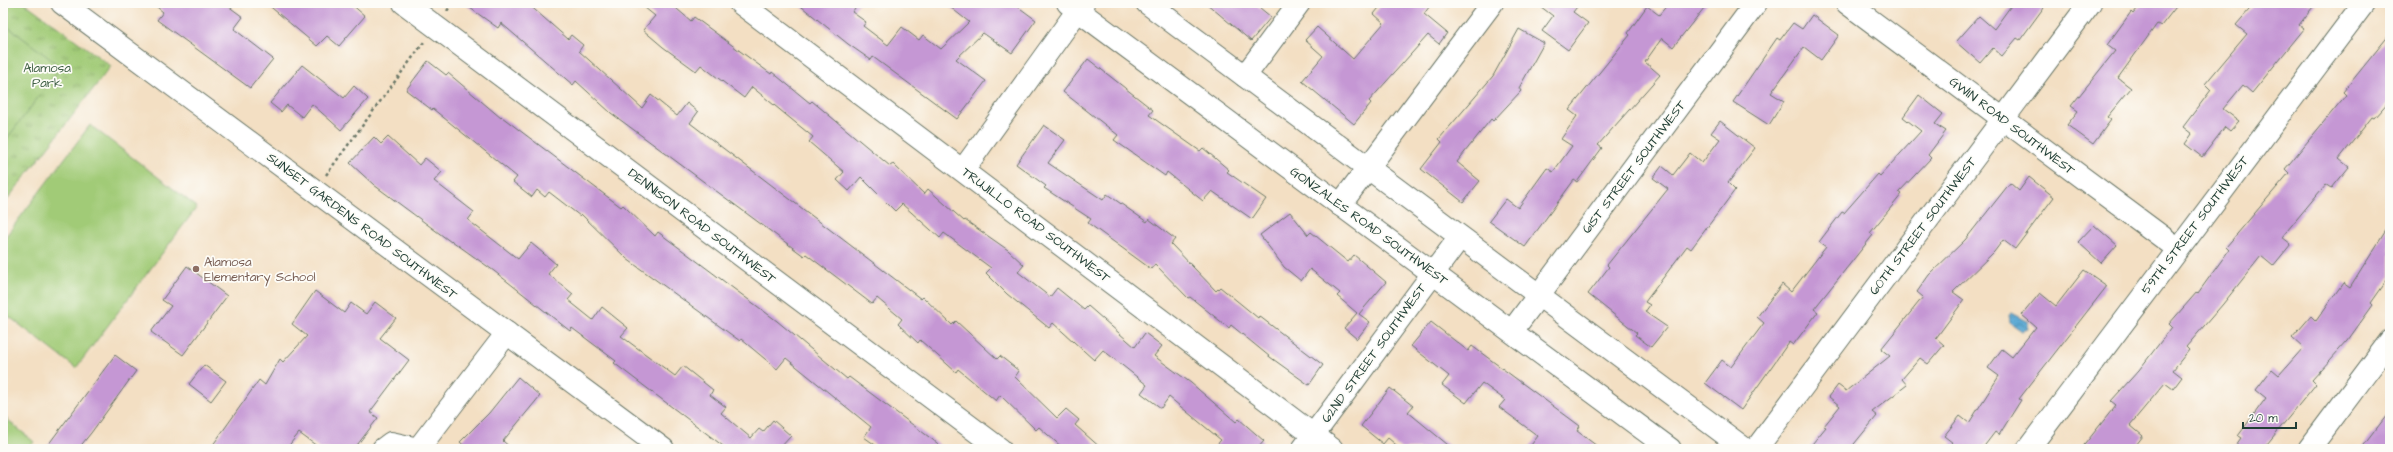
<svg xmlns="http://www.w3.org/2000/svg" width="2393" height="452" viewBox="0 0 2393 452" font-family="'Architects Daughter',sans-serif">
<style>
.grass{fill:url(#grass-tufts);stroke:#608456}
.pitch{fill:#a1cb77;stroke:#608456}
.water{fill:url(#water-waves);stroke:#3c7284}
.building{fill:#c597d4}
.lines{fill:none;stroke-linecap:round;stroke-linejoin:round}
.minor-casing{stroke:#697666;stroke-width:24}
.path{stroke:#697666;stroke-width:2.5;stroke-dasharray:3 3;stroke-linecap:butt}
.minor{stroke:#fff;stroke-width:22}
.education-dot{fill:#8d6e63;stroke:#fdfcf7;stroke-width:1.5}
.labels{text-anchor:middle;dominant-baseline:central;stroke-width:3.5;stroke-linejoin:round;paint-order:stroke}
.park-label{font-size:13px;fill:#406045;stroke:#fdfcf7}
.street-label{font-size:13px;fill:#1f3d34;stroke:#fdfcf7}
.education-label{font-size:13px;fill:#785e54;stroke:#fdfcf7;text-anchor:start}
</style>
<defs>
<pattern id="grass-tufts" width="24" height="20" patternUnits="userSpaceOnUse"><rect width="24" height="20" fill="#a1cb77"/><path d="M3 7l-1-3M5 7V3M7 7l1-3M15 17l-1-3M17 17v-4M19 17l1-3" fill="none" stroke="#83a662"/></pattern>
<pattern id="water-waves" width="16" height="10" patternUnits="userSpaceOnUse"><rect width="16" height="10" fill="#5aa8d3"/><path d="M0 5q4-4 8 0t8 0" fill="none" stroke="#4a8aac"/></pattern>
</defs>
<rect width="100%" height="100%" fill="#fdfcf7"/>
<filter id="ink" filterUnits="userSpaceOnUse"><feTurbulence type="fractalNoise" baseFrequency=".025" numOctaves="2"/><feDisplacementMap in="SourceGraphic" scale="8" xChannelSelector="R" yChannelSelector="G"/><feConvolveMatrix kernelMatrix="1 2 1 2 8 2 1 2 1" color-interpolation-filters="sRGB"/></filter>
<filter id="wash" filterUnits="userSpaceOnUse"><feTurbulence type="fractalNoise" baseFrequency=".012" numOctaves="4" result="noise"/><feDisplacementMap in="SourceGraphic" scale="16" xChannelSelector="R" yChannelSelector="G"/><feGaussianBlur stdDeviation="0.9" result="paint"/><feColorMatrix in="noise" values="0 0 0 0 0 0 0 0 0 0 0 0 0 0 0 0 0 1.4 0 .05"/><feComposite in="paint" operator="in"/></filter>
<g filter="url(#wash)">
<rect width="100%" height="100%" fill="#f3dfc3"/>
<!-- grass -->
<path class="grass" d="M3,3h22l86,63 -108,139z"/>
<!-- pitch -->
<g class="pitch">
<path d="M3,23l58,44 -58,77z"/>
<path d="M90,125l107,82 -121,161 -73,-56v-72z"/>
<path d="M3,416l31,26 -6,7h-25z"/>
</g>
<!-- water -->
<path class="water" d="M2011,313l17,9v7l-6,2 -13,-9 -1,-7z"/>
<g id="blocks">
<!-- building -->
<g class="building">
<path d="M152,3h72l19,14 -9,12 39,30 -23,29 -93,-68 6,-8z"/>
<path d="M266,3h84l15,13 -26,30 -12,-10 -10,10z"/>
<path d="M463,3h64l41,36 3,-4 12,10 -4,6 63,57 9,-13 26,21 10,-13 11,9 -8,11 231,176 2,-2 29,28 4,-4 41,38 3,-3 19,15 -4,6 42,41 9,-9 13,11 -4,5 27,24h-38l-25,-22 -3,3 -36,-35 -4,6 -38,-32 -2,3 -36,-32 -2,3 -20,-19 4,-5 -25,-21 -5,6 -66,-50 -2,2 -193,-143 -35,-32 -3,4 -72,-62 -3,5z"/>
<path d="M639,3h31l21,18 3,-4 77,57 1,-2 38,31 2,-2 78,65 3,-2 31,30 4,-5 36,32 1,-1 43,30 16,15 -6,7 32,25 7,-9 27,22 4,-4 47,41 10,-14 17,13 -8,10 37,27 45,39 3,-3 25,22 -7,8h-44l8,-9 -52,-43 -8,11 -20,-15 6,-8 -44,-35 -9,10 -41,-37 -4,5 -42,-34 -21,-21 5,-5 -47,-35 -4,5 -38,-34 -7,7 -34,-34 -12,14 -12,-11 7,-8 -35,-30 4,-5 -61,-50 -8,11 -43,-33 -5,6 -33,-24 -20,-17 12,-14z"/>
<path d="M797,3h62l-7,9 14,10 -3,4 25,19 14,-18 17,13 4,-5 18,14 28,-27 -24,-19h68l23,17 -24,33 -29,-20 -27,26 30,22 -29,38 -84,-62 -2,3 -23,-16z"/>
<path d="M1206,3h48l17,14 -20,24z"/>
<path d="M1383,3h49l-8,11 23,19 -8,11 -11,-9 -59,66 2,2 -17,21 -52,-43 21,-25 -18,-16 12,-13 36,32 31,-36 -10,-9z"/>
<path d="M1536,3h44l-7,9 15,11 -20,27 -26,-19 11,-15z"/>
<path d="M1669,3h39l-35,44 -11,-9 -17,24 15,13 -62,70 4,3 -25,34 -3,-2 -49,67 -36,-26 17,-22 12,9 29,-40 6,4 19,-26 -11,-7 16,-23 -8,-6 61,-75 -2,-2 19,-27 12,9z"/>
<path d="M2013,3h34l-27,37 -3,-2 -15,18 -9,-8 -13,15 -24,-21 23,-26 15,13z"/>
<path d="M2142,3h37l-18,23 -4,-2 -39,54 13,10 -24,29 4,3 -18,24 -26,-19 11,-14 -7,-5 44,-55 -8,-6 24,-33 2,2z"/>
<path d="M2255,3h61l-17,22 5,4 -52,64 -9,-8 -20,24 16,12 -9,10 -5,-4 -23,30 -17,-13 7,-10 -9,-7 28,-37 -6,-6 42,-50 -11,-9z"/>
<path d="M1812,15l27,20 -18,25 -17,-13 -33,46 13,8 -15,24 -36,-23 44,-64 3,2 13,-17 9,6z"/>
<path d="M1519,29l25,14 -25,45 2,3 -28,30 -2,-2 -34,43 23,19 -17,21 -42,-33 21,-27 -3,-3 54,-63z"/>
<path d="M2390,34v66l-16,18 -2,-1 -33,42 10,8 -17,21 -6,-4 -44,53 9,7 -18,22 -12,-10 -38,48 -37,43 3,3 -16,20 9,7 -9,12 -8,-6 -35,42 13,11 -10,13h-52l35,-44 -5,-4 28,-31 33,-43 -3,-3 28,-32 1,1 31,-43 -3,-3 63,-74 -4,-4 61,-74 -3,-3z"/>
<path d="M1088,59l65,51 -4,5 51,36 3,-3 26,22 -2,2 39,27 -14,20 -40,-28 -9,10 -36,-29 -2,4 -51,-36 4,-5 -55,-43z"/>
<path d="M428,61l18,14 2,-2 53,45 1,-1 119,90 2,-2 32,31 3,-4 119,89 70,58 2,-2 96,72h-64l-17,-12 7,-10 -85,-69 -9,11 -36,-30 -1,2 -113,-82 -46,-45 -1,2 -31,-24 -4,5 -8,-7 -5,7 -19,-15 4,-5 -84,-68 -1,1 -26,-20z"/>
<path d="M302,65l42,33 10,-12 14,13 -27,31 -29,-26 -10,13 -15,-12 -6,7 -11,-9z"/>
<path d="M1919,95l24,19 -8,10 11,7 -18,24 3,3 -32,34 3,2 -32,39 3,2 -59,74 4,3 -25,33 -4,-3 -48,68 -36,-27 17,-23 9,7 33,-44 -7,-6 25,-33 9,8 35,-45 -7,-5 23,-30 2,1 34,-39 2,2 41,-45 -18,-14z"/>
<path d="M1720,121l35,27 -27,35 7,7 -44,59 -4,-3 -42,56 5,3 -5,7 22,15 -16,20 -16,-12 2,-2 -49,-39 21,-27 -2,-2 61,-76 -15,-11 9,-12 11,9 17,-22 12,10 18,-24 -9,-6z"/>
<path d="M1044,125l21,15 -17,23 55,37 4,-6 40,28 2,-3 26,20 -4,5 45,47 4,-4 38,31 1,-2 64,49 -14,20 -39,-28 -39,-32 -2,3 -39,-31 -2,1 -33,-34 -4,5 -63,-46 3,-4 -47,-31 2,-2 -30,-22z"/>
<path d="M374,137l7,7 7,-7 31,28 6,-7 17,14 -8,9 40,31 -6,8 50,39 13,-16 25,21 -8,10 25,20 -5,6 25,20 9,-13 26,21 -7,8 54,40 8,-10 30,24 -3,5 16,12 -5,6 30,25 8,-9 4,3 10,-12 18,16 -12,13h-52l-113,-86 2,-2 -44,-33 -2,3 -76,-60 -42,-30 -1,1 -77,-57 -24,-22z"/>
<path d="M2029,177l25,20 -39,52 -12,-9 -9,12 -41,40 11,8 -28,38 8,7 -16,19 -8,-6 -18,21 5,6 -35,27 5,4 -27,33h-42l18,-22 -2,-1 16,-20 -11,-9 9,-12 8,6 44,-35 -9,-7 42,-52 -6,-5 12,-17 36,-35 45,-57 9,8z"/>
<path d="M1290,212l18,23 3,-3 37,30 6,-7 32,27 -27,32 11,8 -13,17 -13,-11 13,-15 -20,-17 3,-3 -30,-24 -9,12 -17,-14 -24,-32z"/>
<path d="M2390,224v52l-19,27 2,2 -25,35 -36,40 4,4 -53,65h-30l8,-11 -3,-2 28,-38 -10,-8 16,-21 7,6 24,-27 -11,-10 19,-22 5,5 27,-38 7,5z"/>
<path d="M2094,225l23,20 -16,18 -23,-21z"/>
<path d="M187,266l40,30 -44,59 -32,-23 20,-26 -9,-6z"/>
<path d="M2084,270l23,16 -88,113 2,1 -22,35 -4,-3 -13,17h-34l5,-6 -9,-7 16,-20 9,7 30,-47 -11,-8 14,-19 10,8 24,-30 -14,-12 18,-22 16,13z"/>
<path d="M315,291l29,22 7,-10 15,11 9,-12 21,16 -16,20 29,22 -39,52 8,6 -24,31h-33l-22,-16 -13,16h-76l49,-69 6,5 15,-26 3,3 24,-26 -15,-12z"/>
<path d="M1431,322l37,29 4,-5 108,80 -3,5 24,18h-73l10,-13 -39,-29 6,-7 -23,-17 -16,20 -24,-18 7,-9 -38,-30z"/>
<path d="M115,355l21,16 -45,62 -13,16h-33z"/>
<path d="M204,365l22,16 -15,20 -22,-17z"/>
<path d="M518,377l22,19 -37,45 9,8h-44l-8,-7 29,-29z"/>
<path d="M1390,388l23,18 -5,6 45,37h-52l-13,-11 -5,6 -22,-18z"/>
<path d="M2390,411v38h-29z"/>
</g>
</g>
</g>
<g filter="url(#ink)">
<use href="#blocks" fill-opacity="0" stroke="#697666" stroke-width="1"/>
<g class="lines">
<defs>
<g id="minor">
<path d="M62,3l601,446"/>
<path d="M404,3l596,446"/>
<path d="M740,3l592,446"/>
<path d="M1068,3l602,446"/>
<path d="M1147,3l598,446"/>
<path d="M1847,3l330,245"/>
<path d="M1245,76l54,-73"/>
<path d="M963,170l120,-167"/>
<path d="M1340,205l152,-202"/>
<path d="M1512,331l244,-328"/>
<path d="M383,449l8,-6 27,6"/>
<path d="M418,449l89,-116"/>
<path d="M1303,449l157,-212"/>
<path d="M1756,449l334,-446"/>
<path d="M2028,449l336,-446"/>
<path d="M2309,449l81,-108"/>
</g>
</defs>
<!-- minor casing -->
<use href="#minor" class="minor-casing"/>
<!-- path -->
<g class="path">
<path d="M447,11l6,-8"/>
<path d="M326,175l98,-133"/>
</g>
<!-- minor -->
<use href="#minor" class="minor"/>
</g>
</g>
<!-- markers -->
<circle class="education-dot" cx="196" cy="269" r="4"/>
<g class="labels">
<!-- park labels -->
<g class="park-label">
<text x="47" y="68">Alamosa<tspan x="47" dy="15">Park</tspan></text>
</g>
<!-- street labels -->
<g class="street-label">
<text transform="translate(2012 126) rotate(37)">GWIN ROAD SOUTHWEST</text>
<text transform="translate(1634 167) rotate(-53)">61ST STREET SOUTHWEST</text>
<text transform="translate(1036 225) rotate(37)">TRUJILLO ROAD SOUTHWEST</text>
<text transform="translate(2195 225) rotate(-53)">59TH STREET SOUTHWEST</text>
<text transform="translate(362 226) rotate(37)">SUNSET GARDENS ROAD SOUTHWEST</text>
<text transform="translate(702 226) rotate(37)">DENNISON ROAD SOUTHWEST</text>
<text transform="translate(1369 226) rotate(36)">GONZALES ROAD SOUTHWEST</text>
<text transform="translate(1923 226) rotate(-53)">60TH STREET SOUTHWEST</text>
<text transform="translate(1374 353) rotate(-54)">62ND STREET SOUTHWEST</text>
</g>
<!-- education labels -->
<g class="education-label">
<text x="204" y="262">Alamosa<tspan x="204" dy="15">Elementary School</tspan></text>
</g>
</g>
<!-- margin -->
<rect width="2393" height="452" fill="none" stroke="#fdfcf7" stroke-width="16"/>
<!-- scale -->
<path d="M2243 422v6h53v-6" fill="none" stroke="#1f3d34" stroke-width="2"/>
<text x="2249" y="422" font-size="12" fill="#1f3d34" stroke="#fdfcf7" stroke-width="3" paint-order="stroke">20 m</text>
</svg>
